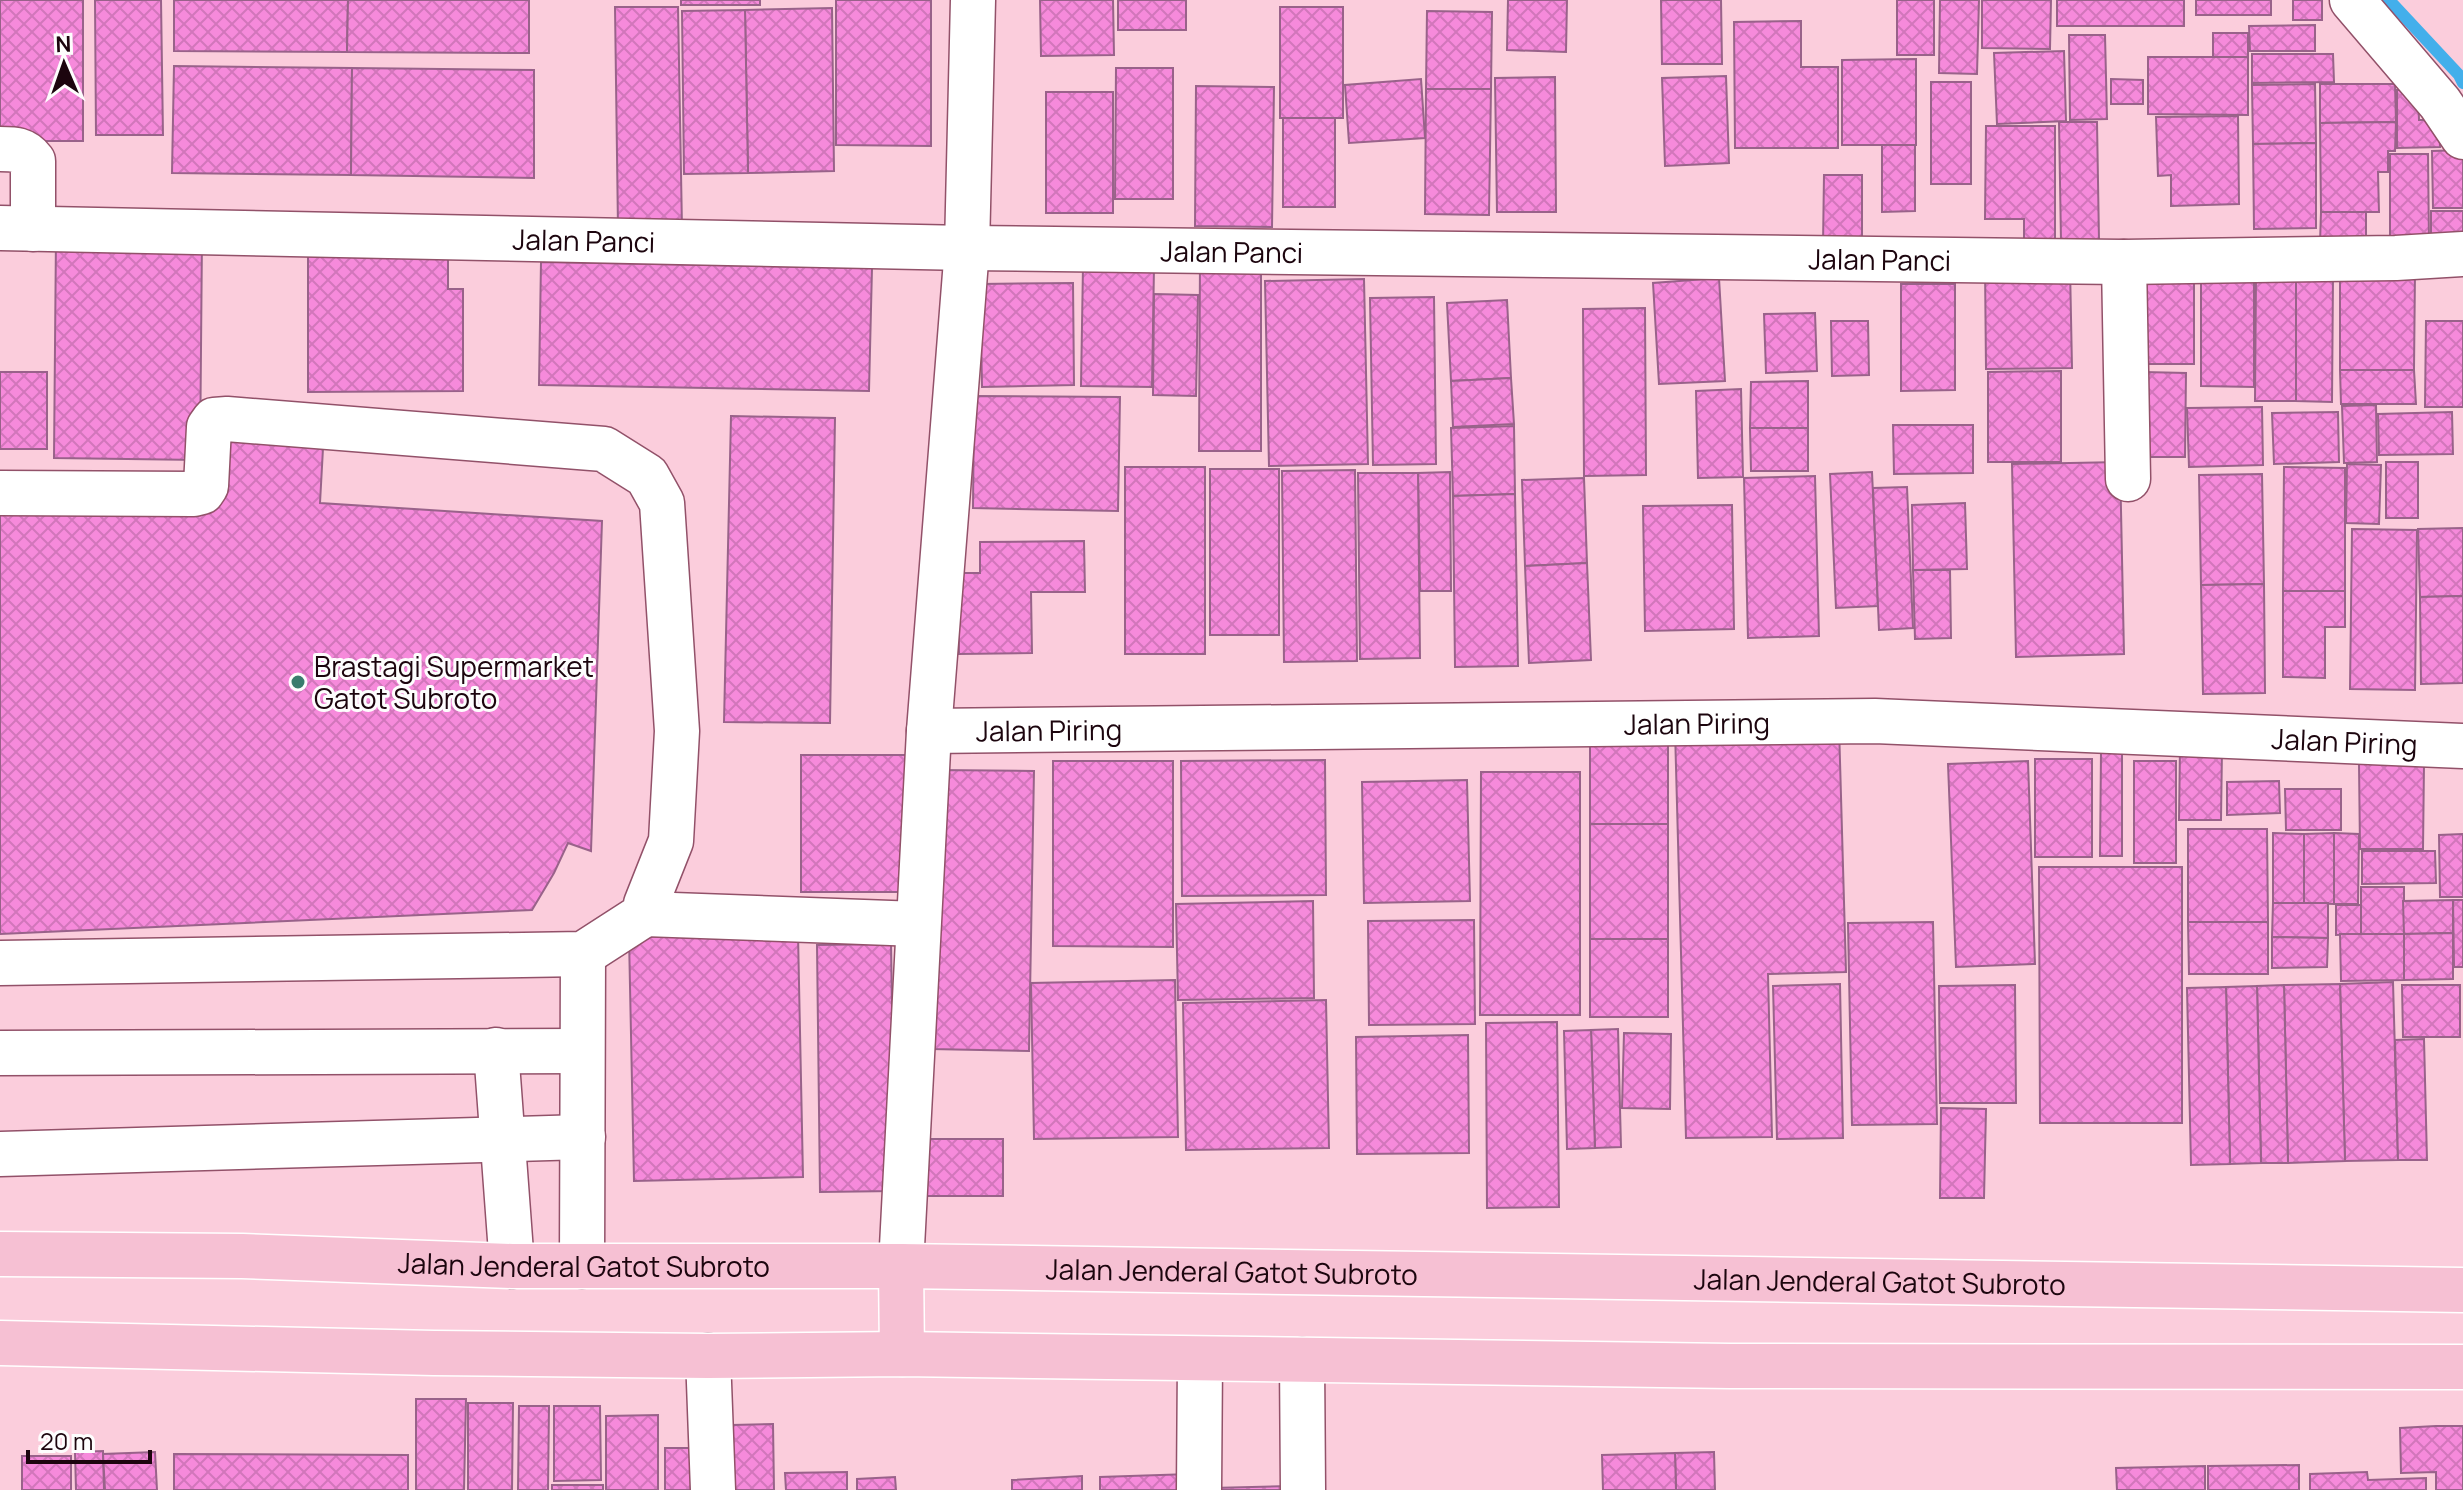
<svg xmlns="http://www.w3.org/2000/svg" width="2463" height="1490" viewBox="0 0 2463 1490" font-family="Manrope,sans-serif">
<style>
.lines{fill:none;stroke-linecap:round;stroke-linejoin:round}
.stream{stroke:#43afeb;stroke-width:12}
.building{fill:url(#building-cross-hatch);stroke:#99628a;stroke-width:2}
.minor-casing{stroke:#925169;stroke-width:47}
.major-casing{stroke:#fff;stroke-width:47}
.minor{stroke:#fff;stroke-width:44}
.major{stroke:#f6c0d3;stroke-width:44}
.poi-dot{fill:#3a7c6e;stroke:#fdfdfd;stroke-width:3}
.labels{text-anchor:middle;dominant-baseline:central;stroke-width:6;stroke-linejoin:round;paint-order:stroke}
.street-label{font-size:28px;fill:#1c050e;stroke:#fdfdfd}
.poi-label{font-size:28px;fill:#1c050e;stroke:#fdfdfd;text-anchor:start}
</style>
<defs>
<pattern id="building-cross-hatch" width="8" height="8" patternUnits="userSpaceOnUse" patternTransform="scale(2)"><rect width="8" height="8" fill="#f68adb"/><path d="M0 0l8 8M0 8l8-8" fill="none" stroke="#d276bb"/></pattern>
</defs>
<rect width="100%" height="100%" fill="#fbcddc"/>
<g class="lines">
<!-- stream -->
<path class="stream" d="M2389,0l70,75 4,8"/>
</g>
<!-- building -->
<g class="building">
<rect x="0" y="0" width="83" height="141"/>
<path d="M95,0h66l2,135h-67z"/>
<path d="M174,0h174l-1,52 -173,-1z"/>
<path d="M348,0h181v53l-182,-1z"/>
<rect x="681" y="0" width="79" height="5"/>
<path d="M836,0h95v146l-95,-1z"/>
<path d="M1040,0h73l1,55 -73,1z"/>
<rect x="1118" y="0" width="68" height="30"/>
<path d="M1508,0h59l-1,52 -59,-2z"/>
<path d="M1661,0h60l1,64h-60z"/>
<rect x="1897" y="0" width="37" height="55"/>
<path d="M1940,0h39l-2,74 -38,-1z"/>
<path d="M1982,0h69l-1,49 -68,-1z"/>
<rect x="2057" y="0" width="127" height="26"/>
<rect x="2196" y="0" width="75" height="15"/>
<rect x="2293" y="0" width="29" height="20"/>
<path d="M615,7h63l4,221h-64z"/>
<rect x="1280" y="7" width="63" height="111"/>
<path d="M832,8l2,163 -86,2 -3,-163z"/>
<path d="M745,10l3,163 -64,1 -2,-163z"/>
<path d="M1427,11l65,1 -1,77h-65z"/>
<path d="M1801,21v46h37v81h-103l-1,-126z"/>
<path d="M2315,25v26h-65l-1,-25z"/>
<rect x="2213" y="33" width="35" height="24"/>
<path d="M2069,35h36l2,84 -37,1z"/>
<path d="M2064,51l2,70 -69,3 -3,-71z"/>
<path d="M2252,54h81l1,28 -82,1z"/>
<path d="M2148,57h100v58l-100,-1z"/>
<path d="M1916,59v86h-74v-85z"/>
<path d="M174,66l178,2 -1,107 -179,-2z"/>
<path d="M352,68l182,2v108l-183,-3z"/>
<path d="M1116,68h57v131h-58z"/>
<path d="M1726,76l3,87 -64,3 -3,-88z"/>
<path d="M1555,77l1,135h-59l-2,-134z"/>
<path d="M1421,79l4,59 -76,5 -4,-58z"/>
<path d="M2111,79l32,1v24h-32z"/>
<rect x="1931" y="82" width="40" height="102"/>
<path d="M2315,84l1,59 -63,1 -1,-59z"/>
<path d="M2320,84h75l1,38 -76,1z"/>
<path d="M1196,86l78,1 -2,140 -77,-1z"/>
<path d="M1426,89h65l-2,126 -64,-1z"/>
<path d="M2418,89l1,31h20l1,27 -43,1v-58z"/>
<rect x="1046" y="92" width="67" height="121"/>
<path d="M2238,116l1,88 -68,2v-31l-13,1 -2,-59z"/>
<rect x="1283" y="118" width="52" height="89"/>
<path d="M2059,122h38l2,118 -38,1z"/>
<path d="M2396,122l-1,29h-7v21h-10l1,40h-58l-1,-89z"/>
<path d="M1986,126h69v116h-31v-23h-39z"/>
<path d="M2316,143v85l-62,1 -1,-85z"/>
<path d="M1882,145h33v66l-33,1z"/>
<path d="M2463,150v58h-30l-1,-57z"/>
<path d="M2390,154h38l1,88h-39z"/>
<path d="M1824,175h38v70h-39z"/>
<rect x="2431" y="211" width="32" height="26"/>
<path d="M2321,212h45v30l-46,1z"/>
<path d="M56,236l146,1 -2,223 -146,-2z"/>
<path d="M448,246v43h15v102l-155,1v-145z"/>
<path d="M1200,259l61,4v188h-62z"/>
<path d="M541,262l331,6 -3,123 -330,-6z"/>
<path d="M1083,266l71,1 -2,120 -71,-1z"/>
<path d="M1985,267h85l2,101 -86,1z"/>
<path d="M2340,270l75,1 -1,99h-74z"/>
<path d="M2201,271h53v116l-53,-1z"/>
<path d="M2256,276h40v125h-41z"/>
<path d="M2296,276h37l-1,126 -36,-1z"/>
<path d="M2135,277l59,1v86h-60z"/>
<path d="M1719,278l6,103 -66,3 -6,-101z"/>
<path d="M1364,279l4,185 -99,2 -4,-185z"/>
<path d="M1073,283l1,102 -92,2 -2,-103z"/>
<path d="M1901,284h54v106l-54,1z"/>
<path d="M1154,294l44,1 -2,101 -43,-1z"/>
<path d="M1434,297l2,167 -63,1 -3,-167z"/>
<path d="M1507,300l4,78 -60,3 -4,-78z"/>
<path d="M1645,308l1,167 -62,1 -1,-167z"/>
<path d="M1815,313l2,58 -51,2 -2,-59z"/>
<path d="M1831,321h37l1,54 -37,1z"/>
<path d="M2426,321h37v86h-38z"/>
<path d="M2340,370h74l2,34h-75z"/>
<path d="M2061,371v91h-73v-90z"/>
<rect x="0" y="372" width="47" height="77"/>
<path d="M2144,372l42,1 -1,84h-42z"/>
<path d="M1511,378l3,46 -61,3 -2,-46z"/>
<path d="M1808,381v47h-58l1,-46z"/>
<path d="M1741,389l2,88 -45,1 -2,-87z"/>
<path d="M974,396l146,1 -2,114 -145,-3z"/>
<path d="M2376,405l1,57 -33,1 -2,-57z"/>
<path d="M2262,407l1,58 -74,2 -2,-59z"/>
<path d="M2338,412l1,50 -65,2 -2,-51z"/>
<path d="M2452,412l1,42 -74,1 -1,-41z"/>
<path d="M731,416l104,2 -5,305 -106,-1z"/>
<path d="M212,425l112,5 -4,73 282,18 -11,330 -23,-8 -14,30 -22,37 -532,24v-434l210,-2z"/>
<path d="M1893,425h80v48l-79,1z"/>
<path d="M1514,426l1,68 -62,2 -2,-68z"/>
<path d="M1750,428h58v43h-57z"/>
<path d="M2120,462l4,192 -108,3 -4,-193z"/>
<rect x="2386" y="462" width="32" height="56"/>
<path d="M2347,464l34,1 -2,59 -33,-1z"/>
<rect x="1125" y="467" width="80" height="187"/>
<path d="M2284,467l61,1v123h-62z"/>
<rect x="1210" y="469" width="69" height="166"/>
<path d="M1355,470l2,191 -73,1 -2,-191z"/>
<path d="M1450,472l1,119h-31l-2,-118z"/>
<path d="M1872,472l6,134 -42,2 -6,-134z"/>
<path d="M1358,473h60l2,185 -60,1z"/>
<path d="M2262,474l2,110 -63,1 -2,-110z"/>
<path d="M1815,476l4,160 -71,2 -4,-160z"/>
<path d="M1584,478l3,85 -62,3 -3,-86z"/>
<path d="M1907,487l6,141 -34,2 -6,-142z"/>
<path d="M1515,494l3,172 -63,1 -2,-171z"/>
<path d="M1965,503l2,66 -54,1 -1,-65z"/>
<path d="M1732,505l2,124 -89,2 -2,-125z"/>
<path d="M2463,528v68l-43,1 -2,-68z"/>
<path d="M2352,529l65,1 -2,160 -65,-1z"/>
<path d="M1084,541l1,51h-54l1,61 -73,1 -1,-81h22v-31z"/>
<path d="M1587,563l4,97 -62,3 -4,-97z"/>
<path d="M1913,570h37l1,68 -36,1z"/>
<path d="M2264,584l1,109 -62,1 -2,-109z"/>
<path d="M2283,591h62v36h-20v51l-42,-1z"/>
<path d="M2463,596v87l-42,1 -1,-87z"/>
<rect x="1590" y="725" width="78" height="99"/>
<path d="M1839,726l7,246 -78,2 4,163 -86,1 -11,-408z"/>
<path d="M2180,747l42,2 -1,71h-42z"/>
<path d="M2101,753h21v103h-22z"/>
<path d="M801,755h114l-1,137h-113z"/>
<rect x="2035" y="759" width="57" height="98"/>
<path d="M1325,760l1,135 -144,1 -1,-135z"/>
<path d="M1053,761h120v186l-120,-1z"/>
<path d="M2028,761l7,203 -79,3 -8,-203z"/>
<rect x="2134" y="761" width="42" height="102"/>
<path d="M2359,764h65l-1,85h-63z"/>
<path d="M937,770l97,1 -5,280 -98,-2z"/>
<path d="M1481,772h99v243h-100z"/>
<path d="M1467,780l3,121 -106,2 -2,-121z"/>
<path d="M2279,781l1,32 -53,2v-33z"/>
<path d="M2285,789h56v41h-55z"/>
<rect x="1590" y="824" width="78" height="115"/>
<path d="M2188,829h79l1,93h-80z"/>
<path d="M2273,833l31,1v69h-31z"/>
<path d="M2334,833l25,1 -1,70h-24z"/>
<path d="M2334,833v71l-30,-1v-69z"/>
<path d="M2463,834v63h-23l-1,-62z"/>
<path d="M2362,851h73l1,32 -74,1z"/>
<path d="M2039,867h143v256h-142z"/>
<rect x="2361" y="887" width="43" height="47"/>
<path d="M2453,900h10v67h-9z"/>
<path d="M2453,900v33l-49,1 -1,-33z"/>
<path d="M1313,901l1,97 -136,2 -2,-96z"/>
<path d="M2273,903h55v35l-56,-1z"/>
<path d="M2336,905h25v29l-25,1z"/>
<path d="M1474,920l1,104 -106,1 -1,-104z"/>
<path d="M1933,922l4,202 -85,1 -4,-202z"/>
<path d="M2188,922h80v52h-79z"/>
<path d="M2453,933v46l-49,1v-46z"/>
<path d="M798,934l5,243 -169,4 -5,-244z"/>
<path d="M2340,934h64v46l-63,1z"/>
<path d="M2272,937l56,1 -1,29 -55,1z"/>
<rect x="1590" y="939" width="78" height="78"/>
<path d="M891,944l4,247 -75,1 -3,-247z"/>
<path d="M1175,980l3,157 -144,2 -3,-156z"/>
<path d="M2393,982l5,178 -53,1 -5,-177z"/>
<path d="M1840,984l3,154 -66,1 -4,-153z"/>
<path d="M2340,984l5,177 -57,2 -4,-178z"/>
<path d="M2015,985l1,118h-76l-1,-117z"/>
<path d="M2284,985l4,178h-27l-4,-177z"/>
<path d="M2402,985h58v52h-57z"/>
<path d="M2257,986l4,177 -31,1 -4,-177z"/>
<path d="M2226,987l4,177 -39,1 -4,-177z"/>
<path d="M1326,1000l3,148 -143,2 -3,-147z"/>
<path d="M1557,1022l2,185 -72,1 -1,-185z"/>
<path d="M1618,1029l3,118 -26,1 -4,-118z"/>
<path d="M1591,1030l4,118 -28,1 -3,-118z"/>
<path d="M1624,1033l47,1 -1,75 -48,-1z"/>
<path d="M1468,1035l1,118 -112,1 -1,-117z"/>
<path d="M2424,1039l3,121h-29l-3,-120z"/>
<path d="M1941,1108l45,1 -2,89h-44z"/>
<rect x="919" y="1139" width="84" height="57"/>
<path d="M416,1399h50l-2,91h-48z"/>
<path d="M468,1403h45l-1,87h-44z"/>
<path d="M519,1406h30l-1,84h-30z"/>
<path d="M554,1406h46l1,74 -47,1z"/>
<path d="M658,1415v75h-52v-74z"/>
<path d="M773,1424l1,66h-41l-1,-65z"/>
<path d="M2436,1426h27v64h-27v-18l-35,1 -1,-45z"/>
<path d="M665,1448h38l1,42h-39z"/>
<path d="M103,1451l1,39h-28l-1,-38z"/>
<path d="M155,1452l2,38h-52l-2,-36z"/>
<path d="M1714,1452l1,38h-39l-1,-37z"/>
<path d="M1675,1453l1,37h-73l-1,-35z"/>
<path d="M174,1454l234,1v35h-234z"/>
<rect x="22" y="1456" width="49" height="34"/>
<path d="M2299,1465v25h-91v-24z"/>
<path d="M2205,1466v24h-88l-1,-22z"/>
<path d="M847,1472v18h-61l-1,-17z"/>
<path d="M2367,1472l1,8 58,-2v12h-116v-16z"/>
<path d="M1190,1474l1,16h-91v-13z"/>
<path d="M1082,1476v14h-70v-10z"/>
<path d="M895,1477l1,13h-39v-11z"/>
<rect x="552" y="1485" width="51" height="5"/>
<path d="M1289,1486v4h-77v-2z"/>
</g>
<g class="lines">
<defs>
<g id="minor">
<path d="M2352,0l88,103 23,34"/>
<path d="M0,149c15,0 24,0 33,12v68"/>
<path id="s1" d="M0,228l967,20 1157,14 272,-4 67,-4"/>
<path d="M2124,262l4,217"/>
<path d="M0,493l194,1 8,-2 4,-6 3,-59 5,-7 13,-1 377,30 43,27 15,27 15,228 -6,110 -25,63 -1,10 -62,40 -583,9"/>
<path id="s2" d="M929,731l946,-10 588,25"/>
<path d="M645,914l273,10"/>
<path d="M496,1050l16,216"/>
<path d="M0,1053l582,-2"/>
<path d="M0,1154l583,-17"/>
<path d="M582,1266l1,-312"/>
<path d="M901,1266l28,-535 38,-483 6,-248"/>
<path d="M708,1356l5,134"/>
<path d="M1302,1360l1,130"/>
<path d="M1199,1490l1,-131"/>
</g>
<g id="major">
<path id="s3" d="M0,1254l242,2 270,10h389l1562,24"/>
<path d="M901,1266l1,88"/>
<path d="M0,1343l434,10 274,3 194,-2 828,12 733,1"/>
</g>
</defs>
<!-- minor casing -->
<use href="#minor" class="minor-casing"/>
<!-- major casing -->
<use href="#major" class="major-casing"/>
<!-- minor -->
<use href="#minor" class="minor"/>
<!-- major -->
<use href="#major" class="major"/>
</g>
<!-- markers -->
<circle class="poi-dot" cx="298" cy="682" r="8"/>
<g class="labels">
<!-- street labels -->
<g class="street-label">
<text stroke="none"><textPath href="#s1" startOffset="584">Jalan Panci</textPath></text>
<text stroke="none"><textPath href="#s1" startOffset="1232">Jalan Panci</textPath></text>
<text stroke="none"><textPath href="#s1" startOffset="1880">Jalan Panci</textPath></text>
<text stroke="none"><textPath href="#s2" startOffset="768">Jalan Piring</textPath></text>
<text stroke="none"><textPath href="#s2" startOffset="120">Jalan Piring</textPath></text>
<text stroke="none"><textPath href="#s2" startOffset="1416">Jalan Piring</textPath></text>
<text stroke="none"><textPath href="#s3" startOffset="584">Jalan Jenderal Gatot Subroto</textPath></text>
<text stroke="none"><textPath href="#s3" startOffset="1232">Jalan Jenderal Gatot Subroto</textPath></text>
<text stroke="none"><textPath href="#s3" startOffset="1880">Jalan Jenderal Gatot Subroto</textPath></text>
</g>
<!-- poi labels -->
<g class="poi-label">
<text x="314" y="666">Brastagi Supermarket<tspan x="314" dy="32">Gatot Subroto</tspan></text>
</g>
</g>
<!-- north arrow -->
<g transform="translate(64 64) rotate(358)" stroke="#fdfdfd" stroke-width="6" paint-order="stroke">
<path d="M0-6L14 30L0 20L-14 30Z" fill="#1c050e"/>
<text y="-12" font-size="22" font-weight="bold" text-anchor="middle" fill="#1c050e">N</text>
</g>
<!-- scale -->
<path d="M28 1450v12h122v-12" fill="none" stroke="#1c050e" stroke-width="4"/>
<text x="40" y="1450" font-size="24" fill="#1c050e" stroke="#fdfdfd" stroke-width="6" paint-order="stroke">20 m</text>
</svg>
